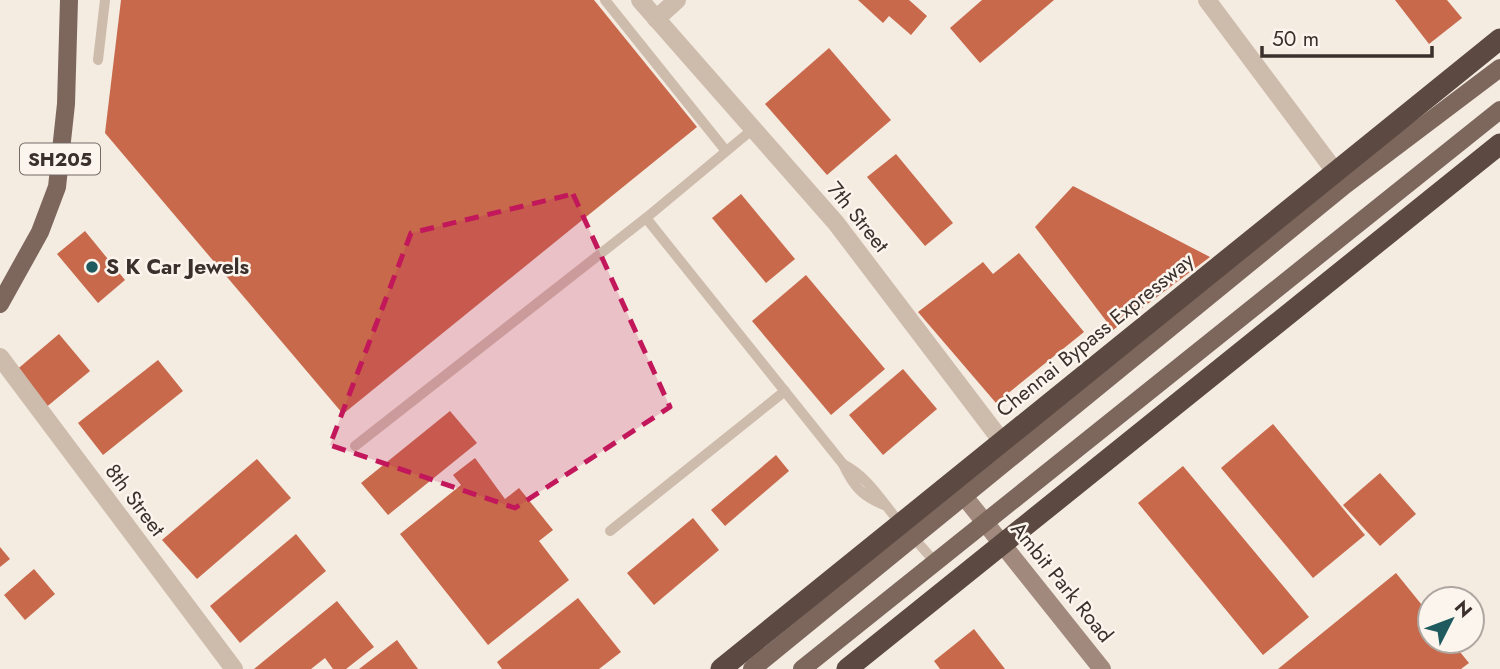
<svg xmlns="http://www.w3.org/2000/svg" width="1500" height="669" viewBox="0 0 1500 669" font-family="Jost,sans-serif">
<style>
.building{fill:#c8694b}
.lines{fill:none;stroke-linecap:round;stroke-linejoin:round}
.lane{stroke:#cdbbac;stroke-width:10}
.street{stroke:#cdbbac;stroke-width:18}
.secondary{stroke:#a18a7d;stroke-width:18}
.primary{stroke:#7d675c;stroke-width:18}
.highway-bridge{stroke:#5c4a42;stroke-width:21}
.marked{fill:#c2185b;fill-opacity:0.2;stroke:#c2185b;stroke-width:5;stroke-dasharray:14 9;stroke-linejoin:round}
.poi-dot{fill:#1f5a5e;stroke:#fbf5ee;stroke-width:2.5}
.labels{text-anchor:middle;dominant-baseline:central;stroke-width:5;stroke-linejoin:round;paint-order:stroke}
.shield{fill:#fbf5ee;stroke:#756b66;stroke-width:2}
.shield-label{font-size:19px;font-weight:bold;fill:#3b302b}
.street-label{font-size:21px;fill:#3b302b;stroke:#fbf5ee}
.poi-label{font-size:21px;font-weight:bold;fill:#3b302b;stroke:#fbf5ee;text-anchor:start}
</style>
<rect width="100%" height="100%" fill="#f4ebe1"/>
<!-- building -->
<g class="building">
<path d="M121,0h473l103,127 -354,287 -238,-281z"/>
<path d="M858,0h51l18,16 -16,19 -22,-19 -6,7z"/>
<path d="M982,0h72l-74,63 -30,-35z"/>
<path d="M1395,0h52l15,18 -33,26z"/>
<path d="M829,48l62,72 -64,55 -62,-71z"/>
<path d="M896,154l57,69 -28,23 -58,-69z"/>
<path d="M1073,186l137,71 -97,73 -78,-103z"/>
<path d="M741,194l54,65 -29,24 -54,-65z"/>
<path d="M85,231l40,49 -27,23 -41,-49z"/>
<path d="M1019,253l65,79 -88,71 -78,-91 65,-50 10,12z"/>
<path d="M806,275l79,94 -54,46 -79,-94z"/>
<path d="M59,334l31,37 -46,38 -30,-37z"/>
<path d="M158,360l25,31 -80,64 -25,-32z"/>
<path d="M903,369l34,40 -54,46 -34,-40z"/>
<path d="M450,411l27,32 -89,72 -27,-32z"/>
<path d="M1273,424l92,111 -52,43 -92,-110z"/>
<path d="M776,455l13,16 -64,55 -14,-16z"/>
<path d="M475,458l30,41 14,-11 34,42 -14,11 30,39 -81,65 -88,-111 61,-49 -8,-10z"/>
<path d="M257,459l34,39 -94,81 -35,-39z"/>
<path d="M1183,466l126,151 -46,38 -125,-152z"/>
<path d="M1380,473l36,41 -36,32 -37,-41z"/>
<path d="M693,518l26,32 -65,55 -27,-32z"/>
<path d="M296,534l30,37 -86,72 -30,-37z"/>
<path d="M0,547l10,12 -10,8z"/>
<path d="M34,569l21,25 -30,26 -21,-25z"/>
<path d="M1396,573l34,42v26h21l18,22 -8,6h-183z"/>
<path d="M578,598l43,54 -22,17h-97l-5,-7z"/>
<path d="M337,601l37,46 -28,22h-13l-8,-11 -14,11h-57z"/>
<path d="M974,629l31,40h-65l-6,-8z"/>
<path d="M397,640l21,29h-59z"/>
</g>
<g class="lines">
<!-- lane -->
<g class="lane">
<path d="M605,0l121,151"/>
<path d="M98,60l7,-60"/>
<path d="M753,129l-107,89 197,246"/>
<path d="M355,446l291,-228"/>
<path d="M884,505c-22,-9 -31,-19 -41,-41 28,15 39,39 59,61"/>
<path d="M610,531l175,-140"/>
<path d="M912,536l23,26"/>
</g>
<!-- street -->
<g class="street">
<path d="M640,0l196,223 174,229"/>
<path d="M1207,0l136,182"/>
<path d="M656,19l21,-19"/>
<path d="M0,357l234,312"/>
</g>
<!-- secondary -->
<path class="secondary" d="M963,495l139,174"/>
<!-- primary -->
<g class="primary">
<path d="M0,304l40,-72 17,-45 9,-83 3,-104"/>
<path d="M752,669l593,-484 155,-117"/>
<path d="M802,669l698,-559"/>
</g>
<!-- highway-bridge -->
<g class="highway-bridge">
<path d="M721,669l779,-630"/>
<path d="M847,669l653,-525"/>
</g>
</g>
<!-- marked area -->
<path class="marked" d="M573,194l97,213 -155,101 -185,-63 81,-212z"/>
<!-- markers -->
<circle class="poi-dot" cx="92" cy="267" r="7"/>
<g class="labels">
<!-- shield labels -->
<rect class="shield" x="20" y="143.5" width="80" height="31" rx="5"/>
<g class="shield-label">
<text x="60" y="159">SH205</text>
</g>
<!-- street labels -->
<g class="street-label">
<text transform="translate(858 217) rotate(51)">7th Street</text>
<text transform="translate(1095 335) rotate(-39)">Chennai Bypass Expressway</text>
<text transform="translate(135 500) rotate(53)">8th Street</text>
<text transform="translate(1062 582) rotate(51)">Ambit Park Road</text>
</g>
<!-- poi labels -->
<g class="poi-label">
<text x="106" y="267">S K Car Jewels</text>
</g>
</g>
<!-- north arrow -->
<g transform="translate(1451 620) rotate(48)"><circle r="33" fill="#fbf5ee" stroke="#aea6a0" stroke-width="2"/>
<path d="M0-5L12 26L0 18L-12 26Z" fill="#1f5a5e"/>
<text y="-10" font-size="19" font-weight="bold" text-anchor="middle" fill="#3b302b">N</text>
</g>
<!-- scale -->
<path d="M1262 46v10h170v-10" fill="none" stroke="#3b302b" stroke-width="3.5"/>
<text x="1272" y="46" font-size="21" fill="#3b302b" stroke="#fbf5ee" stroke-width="5" paint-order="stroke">50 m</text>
</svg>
